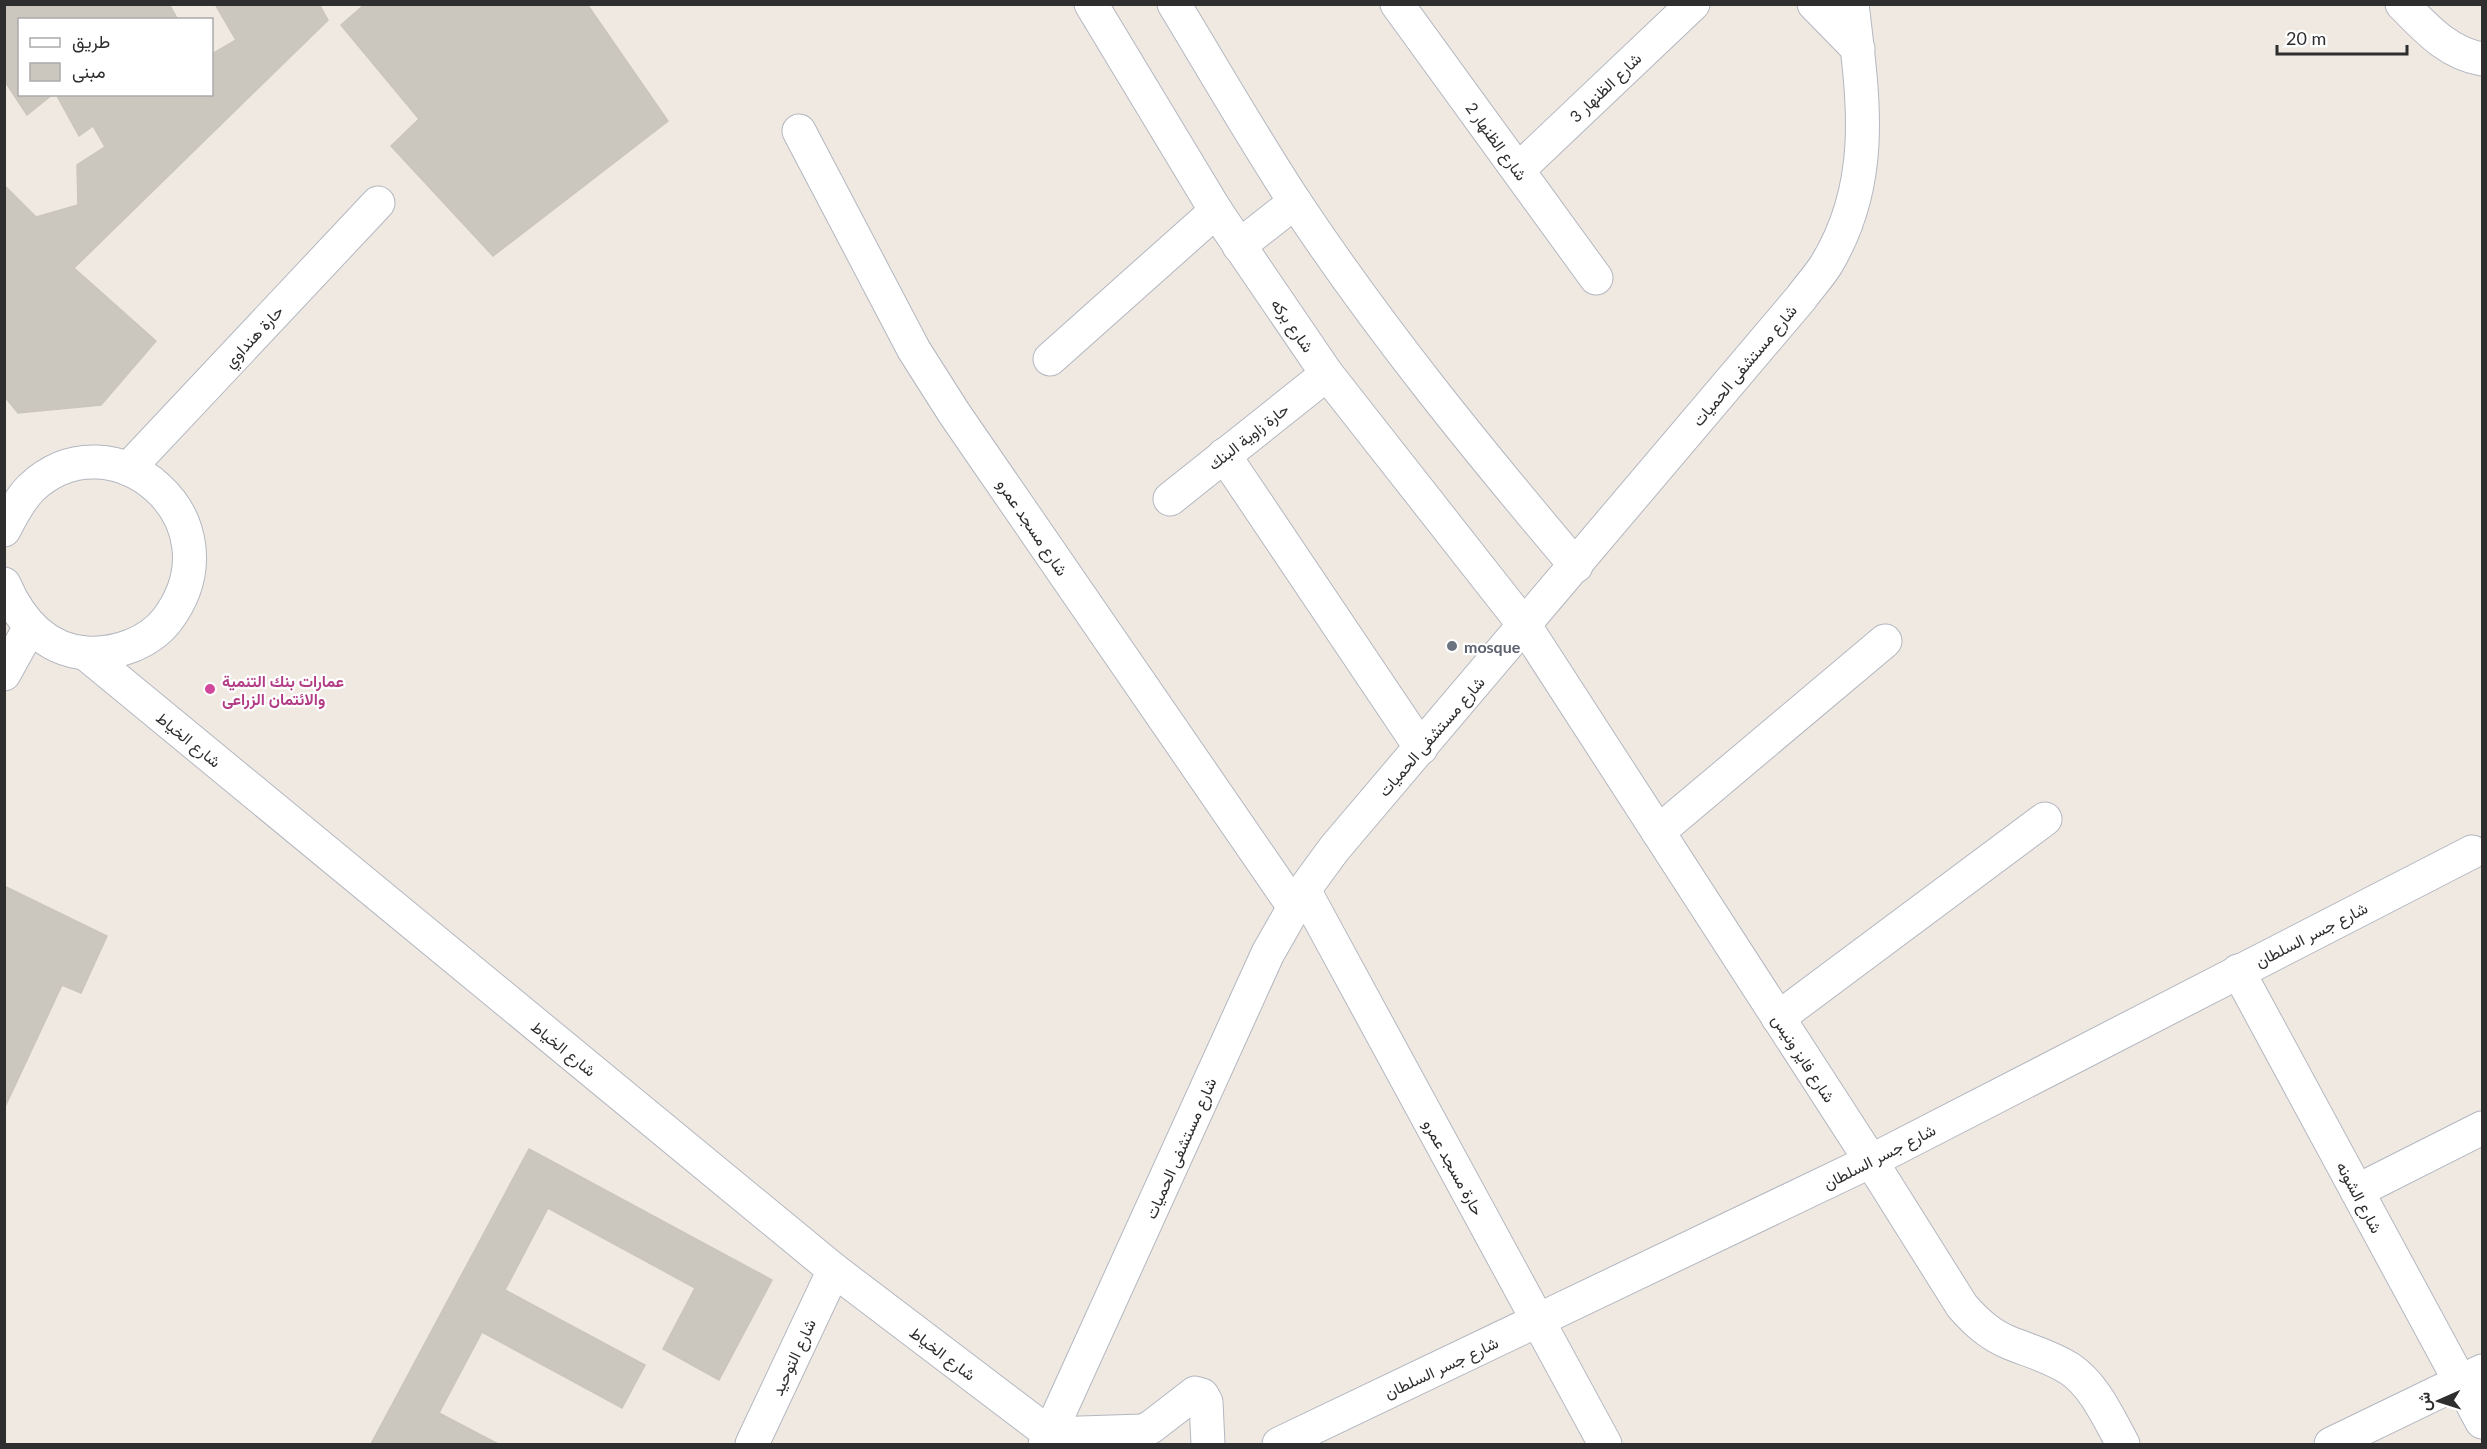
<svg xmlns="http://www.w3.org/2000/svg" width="2487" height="1449" viewBox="0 0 2487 1449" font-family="Lato,Vazirmatn,sans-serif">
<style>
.building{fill:#cbc7bf;stroke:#cbc5ba;stroke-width:1.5}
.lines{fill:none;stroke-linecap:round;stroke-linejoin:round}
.minor-casing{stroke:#b4b7c1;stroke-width:35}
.tertiary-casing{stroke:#b4b7c1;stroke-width:35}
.minor{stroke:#fff;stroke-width:33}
.tertiary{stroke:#fff;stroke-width:33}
.worship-dot{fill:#6b7280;stroke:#fff;stroke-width:2}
.hotel-dot{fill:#d1479c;stroke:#fff;stroke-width:2}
.labels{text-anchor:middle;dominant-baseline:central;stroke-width:4.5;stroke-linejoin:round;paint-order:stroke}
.street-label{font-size:16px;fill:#2e2e2e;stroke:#fff}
.worship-label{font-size:16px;font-weight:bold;fill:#5b616d;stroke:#fff;text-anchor:start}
.hotel-label{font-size:16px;font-weight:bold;fill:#b23c85;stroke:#fff;text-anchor:start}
</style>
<rect width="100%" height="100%" fill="#efe9e1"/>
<!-- building -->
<g class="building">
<path d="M4,4h165l9,16h-158v74h33l-26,21 -23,-35z"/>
<path d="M215,4h104l9,16 -254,248 82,73 -55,64 -83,8 -14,-17v-211l32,32 42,-12 -1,-40 28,-18 -12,-21 -14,10 -23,-42h156v-40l24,-14z"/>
<path d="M365,4h222l81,117 -175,135 -102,-110 28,-27 -78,-94z"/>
<path d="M4,886l103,50 -26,57 -19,-8 -58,124z"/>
<path d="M529,1149l243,131 -53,100 -56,-31 32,-61 -147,-80 -43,82 140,75 -23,43 -140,-76 -43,81 59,31h-127z"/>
</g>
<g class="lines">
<defs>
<g id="minor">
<path d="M1091,4l125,207 111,163 198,252 346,535 91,145c14,16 28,29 48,37 20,8 42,14 60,26 25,17 39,50 53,75"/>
<path d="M1174,4c40,66 79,134 121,198 85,128 182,247 281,364"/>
<path d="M1397,4l199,274"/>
<path d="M1814,4l44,45"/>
<path d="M2402,4c24,24 45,49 80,55"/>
<path d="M799,131l115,219 40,63 340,494"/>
<path d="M1518,170l175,-166"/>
<path d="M1239,246l56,-44"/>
<path d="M1050,359l166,-148"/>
<path d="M1224,455l197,293"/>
<path d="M128,469l250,-266"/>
<path d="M1170,499l157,-125"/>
<path d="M4,530c8,-15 15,-30 27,-42 81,-77 211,32 136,132 -18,23 -51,35 -81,33 -41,-3 -67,-34 -82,-69"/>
<path d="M85,653l749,617 216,164 93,-3 8,-4 44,-34 7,2 4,7 2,42"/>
<path d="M4,674l26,-47"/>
<path d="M1658,832l227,-191"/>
<path d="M1304,890l301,554"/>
<path d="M2238,971l244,451"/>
<path d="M1778,1018l267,-199"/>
<path d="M2357,1191l125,-63"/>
<path d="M752,1444l82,-174"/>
<path d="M1279,1444l592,-283 601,-309"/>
<path d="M2331,1444l151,-73"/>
</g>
<path id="tertiary" d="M1045,1444l223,-491 36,-63 30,-41 467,-551c8,-11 18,-22 25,-33 51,-84 37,-168 26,-261"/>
</defs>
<!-- minor casing -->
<use href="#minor" class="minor-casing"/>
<!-- tertiary casing -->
<use href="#tertiary" class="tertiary-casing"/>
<!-- minor -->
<use href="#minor" class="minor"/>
<!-- tertiary -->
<use href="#tertiary" class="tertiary"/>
</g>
<!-- markers -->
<circle class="worship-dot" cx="1452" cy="646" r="6"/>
<circle class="hotel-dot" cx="210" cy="689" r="6"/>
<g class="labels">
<!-- street labels -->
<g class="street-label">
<text transform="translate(1605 87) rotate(-44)">شارع الظنهار 3</text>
<text transform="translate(1497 141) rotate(54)">شارع الظنهار 2</text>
<text transform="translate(1293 325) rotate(55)">شارع بركه</text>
<text transform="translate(253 336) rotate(-47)">حارة هنداوي</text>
<text transform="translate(1744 365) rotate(-50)">شارع مستشفى الحميات</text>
<text transform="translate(1248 436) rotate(-38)">حارة زاوية البنك</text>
<text transform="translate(1033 527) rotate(56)">شارع مسجد عمرو</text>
<text transform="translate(1431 736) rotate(-49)">شارع مستشفى الحميات</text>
<text transform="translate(189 739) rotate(39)">شارع الخياط</text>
<text transform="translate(2311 934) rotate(-27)">شارع جسر السلطان</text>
<text transform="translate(564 1048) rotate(39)">شارع الخياط</text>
<text transform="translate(1804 1058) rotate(57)">شارع فايز ونيس</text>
<text transform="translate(1180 1148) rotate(-66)">شارع مستشفى الحميات</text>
<text transform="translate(1879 1156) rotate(-27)">شارع جسر السلطان</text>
<text transform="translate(1454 1167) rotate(61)">حارة مسجد عمرو</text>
<text transform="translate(2360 1197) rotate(62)">شارع الشونه</text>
<text transform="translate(943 1353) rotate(37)">شارع الخياط</text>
<text transform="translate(793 1357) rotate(-65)">شارع التوحيد</text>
<text transform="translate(1441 1367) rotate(-25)">شارع جسر السلطان</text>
</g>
<!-- worship labels -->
<g class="worship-label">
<text x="1464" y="646">mosque</text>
</g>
<!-- hotel labels -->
<g class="hotel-label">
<text x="222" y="680">عمارات بنك التنمية<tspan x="222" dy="18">والائتمان الزراعى</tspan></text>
</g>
</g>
<!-- border -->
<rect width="2487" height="1449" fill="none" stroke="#2e2e2e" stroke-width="12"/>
<!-- legend -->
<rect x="18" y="18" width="195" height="78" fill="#ffffff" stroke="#ababab" stroke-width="1.5"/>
<rect x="30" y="38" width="30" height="9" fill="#ffffff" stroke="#ababab" stroke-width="1.5"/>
<text x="72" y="48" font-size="18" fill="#2e2e2e">طريق</text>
<rect x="30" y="63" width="30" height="18" fill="#cbc7bf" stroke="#ababab" stroke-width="1.5"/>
<text x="72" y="78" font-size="18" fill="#2e2e2e">مبنى</text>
<!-- north arrow -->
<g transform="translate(2439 1401) rotate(267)" stroke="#ffffff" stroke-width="4.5" paint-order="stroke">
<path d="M0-4.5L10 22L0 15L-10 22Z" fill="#2e2e2e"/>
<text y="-9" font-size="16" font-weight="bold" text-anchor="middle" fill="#2e2e2e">ش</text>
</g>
<!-- scale -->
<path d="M2277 45v9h130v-9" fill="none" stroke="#2e2e2e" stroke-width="3"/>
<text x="2286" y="45" font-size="18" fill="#2e2e2e" stroke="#ffffff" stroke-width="4.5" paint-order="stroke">20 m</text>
</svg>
